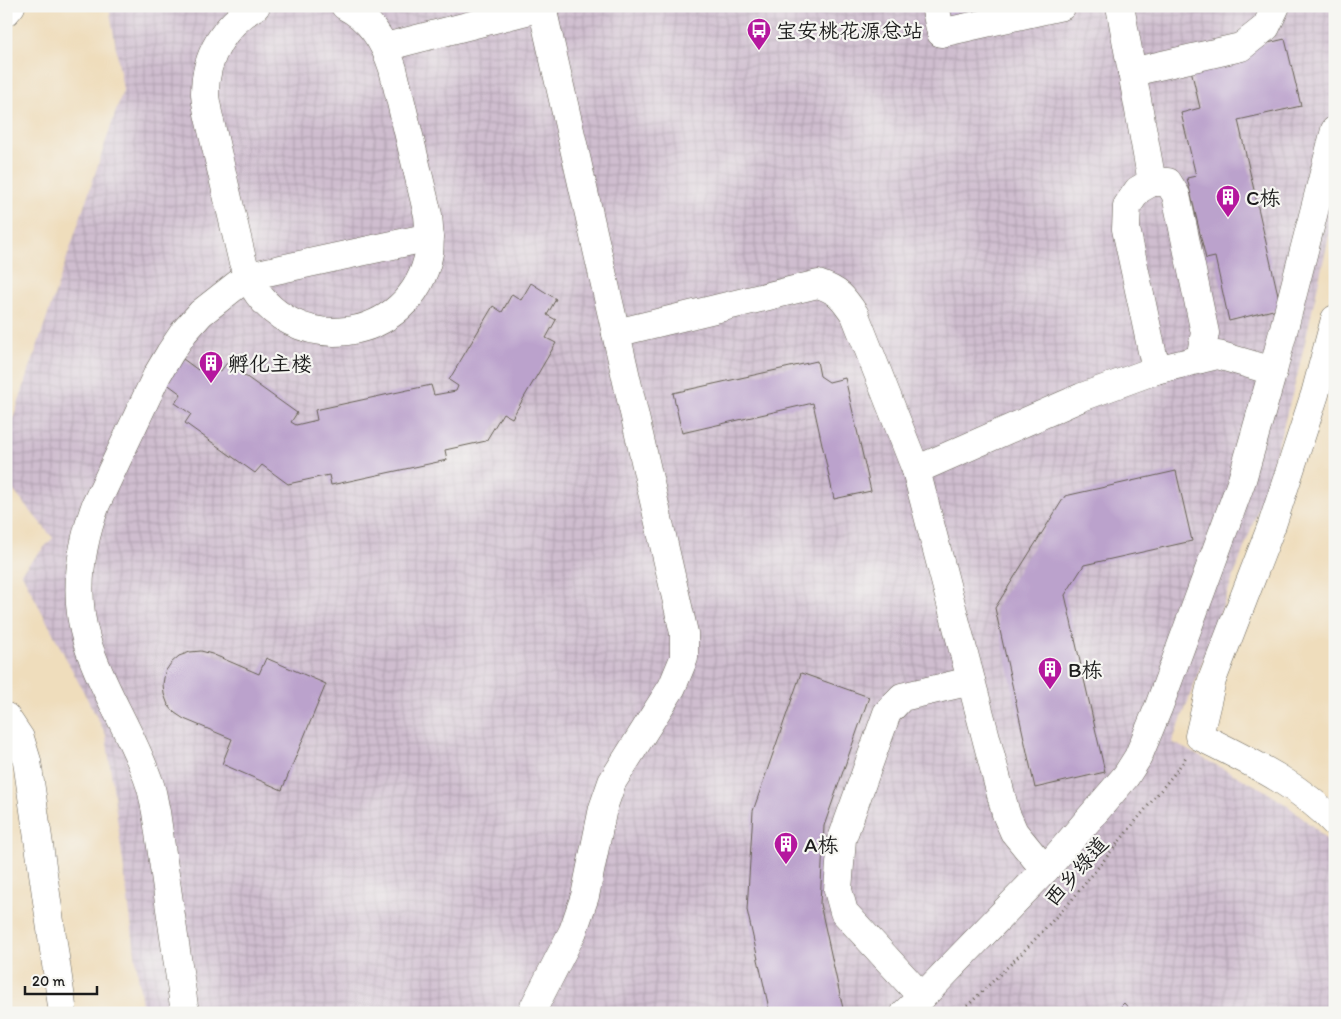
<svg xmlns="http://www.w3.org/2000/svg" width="1341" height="1019" viewBox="0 0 1341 1019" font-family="Itim,'LXGW WenKai TC',sans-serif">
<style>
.industrial{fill:url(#industrial-grid)}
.building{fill:#bba2cc}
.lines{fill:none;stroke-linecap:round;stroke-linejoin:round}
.minor-casing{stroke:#666054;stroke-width:29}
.path{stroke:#666054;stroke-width:3;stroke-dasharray:1 4;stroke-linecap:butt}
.minor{stroke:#fff;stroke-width:28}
.labels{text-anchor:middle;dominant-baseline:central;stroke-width:4.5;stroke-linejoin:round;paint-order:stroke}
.poi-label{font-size:21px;fill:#1c1c1c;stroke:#f6f6f2;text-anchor:start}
.street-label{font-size:21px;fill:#1c1c1c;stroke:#f6f6f2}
</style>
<defs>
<pattern id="industrial-grid" width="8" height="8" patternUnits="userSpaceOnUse" patternTransform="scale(1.25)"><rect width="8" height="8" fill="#cfbdcf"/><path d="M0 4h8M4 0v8" fill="none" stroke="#b1a2b1"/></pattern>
</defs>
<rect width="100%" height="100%" fill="#f6f6f2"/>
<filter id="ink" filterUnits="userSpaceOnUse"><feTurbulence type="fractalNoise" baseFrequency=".02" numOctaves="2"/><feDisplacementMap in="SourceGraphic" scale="10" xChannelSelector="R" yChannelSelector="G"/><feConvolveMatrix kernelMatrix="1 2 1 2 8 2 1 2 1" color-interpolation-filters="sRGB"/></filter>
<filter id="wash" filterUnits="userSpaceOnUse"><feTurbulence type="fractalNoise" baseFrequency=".0096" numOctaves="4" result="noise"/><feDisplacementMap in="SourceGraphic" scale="20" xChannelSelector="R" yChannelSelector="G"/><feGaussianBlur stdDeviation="1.12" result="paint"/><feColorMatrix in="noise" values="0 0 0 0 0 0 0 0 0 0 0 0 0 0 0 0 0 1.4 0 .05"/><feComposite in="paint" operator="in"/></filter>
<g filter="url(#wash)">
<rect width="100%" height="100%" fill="#efddbc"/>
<!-- industrial -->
<path class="industrial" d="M109,6h1226v204l-38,167 -31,111 -83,227 -11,27 92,48 24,16 29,24 18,20v163h-1192l-37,-278 -85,-163 32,-34 -47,-56v-42l117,-350z"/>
<g id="blocks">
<!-- building -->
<g class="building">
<path d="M945,6h72l-68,18z"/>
<path d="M1285,39l16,67 -63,14 43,188 -52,13 -14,-64 -9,2 -19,-81 9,-2 -15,-63 19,-5 -11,-47z"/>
<path d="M531,283l25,16 -9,16 9,5 -10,18 10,5 -44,75 -9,-5 -17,28 -41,9 2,10 -116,25 -2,-10 -41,9 -26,-19 -7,8 -70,-50 6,-9 -16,-11 6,-9 -15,-11 17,-24 15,11 6,-9 16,11 7,-9 70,50 -6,9 5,3 21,-5 -2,-10 116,-25 3,10 22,-4 2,-5 -9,-6 44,-74 9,6 10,-18 9,6z"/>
<path d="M817,361l3,15 9,6 16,-4 26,113 -37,8 -21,-96 -131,30 -9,-40z"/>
<path d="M1176,471l16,70 -108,24 -19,30 40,177 -70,16 -40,-180 70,-112z"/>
<path d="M201,651l11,3 47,20 7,-16 60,26 -44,106 -60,-26 10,-25 -48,-20 -9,-6 -7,-8 -4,-11 -1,-10 2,-12 6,-9 8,-7 11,-4z"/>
<path d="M801,673l68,24 -45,129 -4,78 24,109h-74l-23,-103 6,-99z"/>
<path d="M1124,1003l9,10h-19z"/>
</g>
</g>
</g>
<g filter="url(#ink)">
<use href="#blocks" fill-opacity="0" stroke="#666054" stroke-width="1"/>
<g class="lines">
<defs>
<g id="minor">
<path d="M256,6c-32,19 -51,50 -51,87 0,7 2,13 3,20l34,146c2,6 4,12 6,18 40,84 164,68 181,-24 2,-13 0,-25 -1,-38l-35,-146c-8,-26 -22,-50 -48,-63"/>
<path d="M935,6l6,27 121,-27"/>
<path d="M1120,6l32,176h16l8,13 29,138 -5,26"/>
<path d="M6,12l5,-6"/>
<path d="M385,47l161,-41"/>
<path d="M1132,72l109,-25 25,-20 10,-21"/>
<path d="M1152,182l-14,8 -11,16 -1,23 30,141"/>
<path d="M1335,319l-20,75 -43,131 -60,155 -13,56c47,24 99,47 136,87"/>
<path d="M616,333l202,-49c21,7 25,13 37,31l61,155 90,344 8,18 31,38"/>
<path d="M916,470l166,-73 74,-27 62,-15 55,16"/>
<path d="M6,717l14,21 7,23 36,252"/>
<path d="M922,997l-78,-85 -6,-22 4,-51 45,-126 15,-16 69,-16"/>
<path d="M185,1013l-29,-201c-2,-9 -3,-18 -6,-27 -16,-49 -47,-93 -63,-143 -14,-46 -7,-94 9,-138l61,-129 13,-22 14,-21 17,-19 47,-37 182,-39"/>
<path d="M531,1013l42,-82 12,-35 18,-88 9,-26 60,-95 12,-29v-25l-142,-626"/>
<path d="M905,1013l17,-16 123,-127 81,-94 12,-19 21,-51 83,-226 31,-109 62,-241"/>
</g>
</defs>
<!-- minor casing -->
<use href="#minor" class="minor-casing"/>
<!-- path -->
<path class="path" d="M960,1013l63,-61 47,-50 108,-133 8,-12"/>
<!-- minor -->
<use href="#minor" class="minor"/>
</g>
</g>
<!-- icons -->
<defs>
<symbol id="bus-pin" viewBox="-11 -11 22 30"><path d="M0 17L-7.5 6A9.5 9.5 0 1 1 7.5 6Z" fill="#b5179e" stroke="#f6f6f2"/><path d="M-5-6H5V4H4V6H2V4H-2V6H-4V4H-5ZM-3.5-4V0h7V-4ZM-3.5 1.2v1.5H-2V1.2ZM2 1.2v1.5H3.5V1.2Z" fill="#fff"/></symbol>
<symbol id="building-pin" viewBox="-11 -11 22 30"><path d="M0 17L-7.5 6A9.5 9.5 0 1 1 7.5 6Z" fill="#b5179e" stroke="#f6f6f2"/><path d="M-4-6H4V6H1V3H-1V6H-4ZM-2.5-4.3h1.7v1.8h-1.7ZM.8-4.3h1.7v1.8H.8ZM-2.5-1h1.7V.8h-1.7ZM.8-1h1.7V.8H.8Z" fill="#fff"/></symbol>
</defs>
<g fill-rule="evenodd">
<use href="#bus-pin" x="745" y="16" width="28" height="38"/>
<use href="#building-pin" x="1214" y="183" width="28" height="38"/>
<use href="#building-pin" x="197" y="349" width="28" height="38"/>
<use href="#building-pin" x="1036" y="655" width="28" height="38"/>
<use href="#building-pin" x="772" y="830" width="28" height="38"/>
</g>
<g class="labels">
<!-- poi labels -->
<g class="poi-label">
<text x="776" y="30">宝安桃花源总站</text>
<text x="1246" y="197">C栋</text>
<text x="228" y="363">孵化主楼</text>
<text x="1068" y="669">B栋</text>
<text x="804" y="844">A栋</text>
</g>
<!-- street labels -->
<g class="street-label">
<text transform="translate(1076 871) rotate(-49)">西乡绿道</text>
</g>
</g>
<!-- margin -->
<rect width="1341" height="1019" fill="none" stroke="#f6f6f2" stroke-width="25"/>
<!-- scale -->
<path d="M25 986v8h72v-8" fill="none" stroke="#1c1c1c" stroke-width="2.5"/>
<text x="32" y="986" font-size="15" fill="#1c1c1c" stroke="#f6f6f2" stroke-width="4" paint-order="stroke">20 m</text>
</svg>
